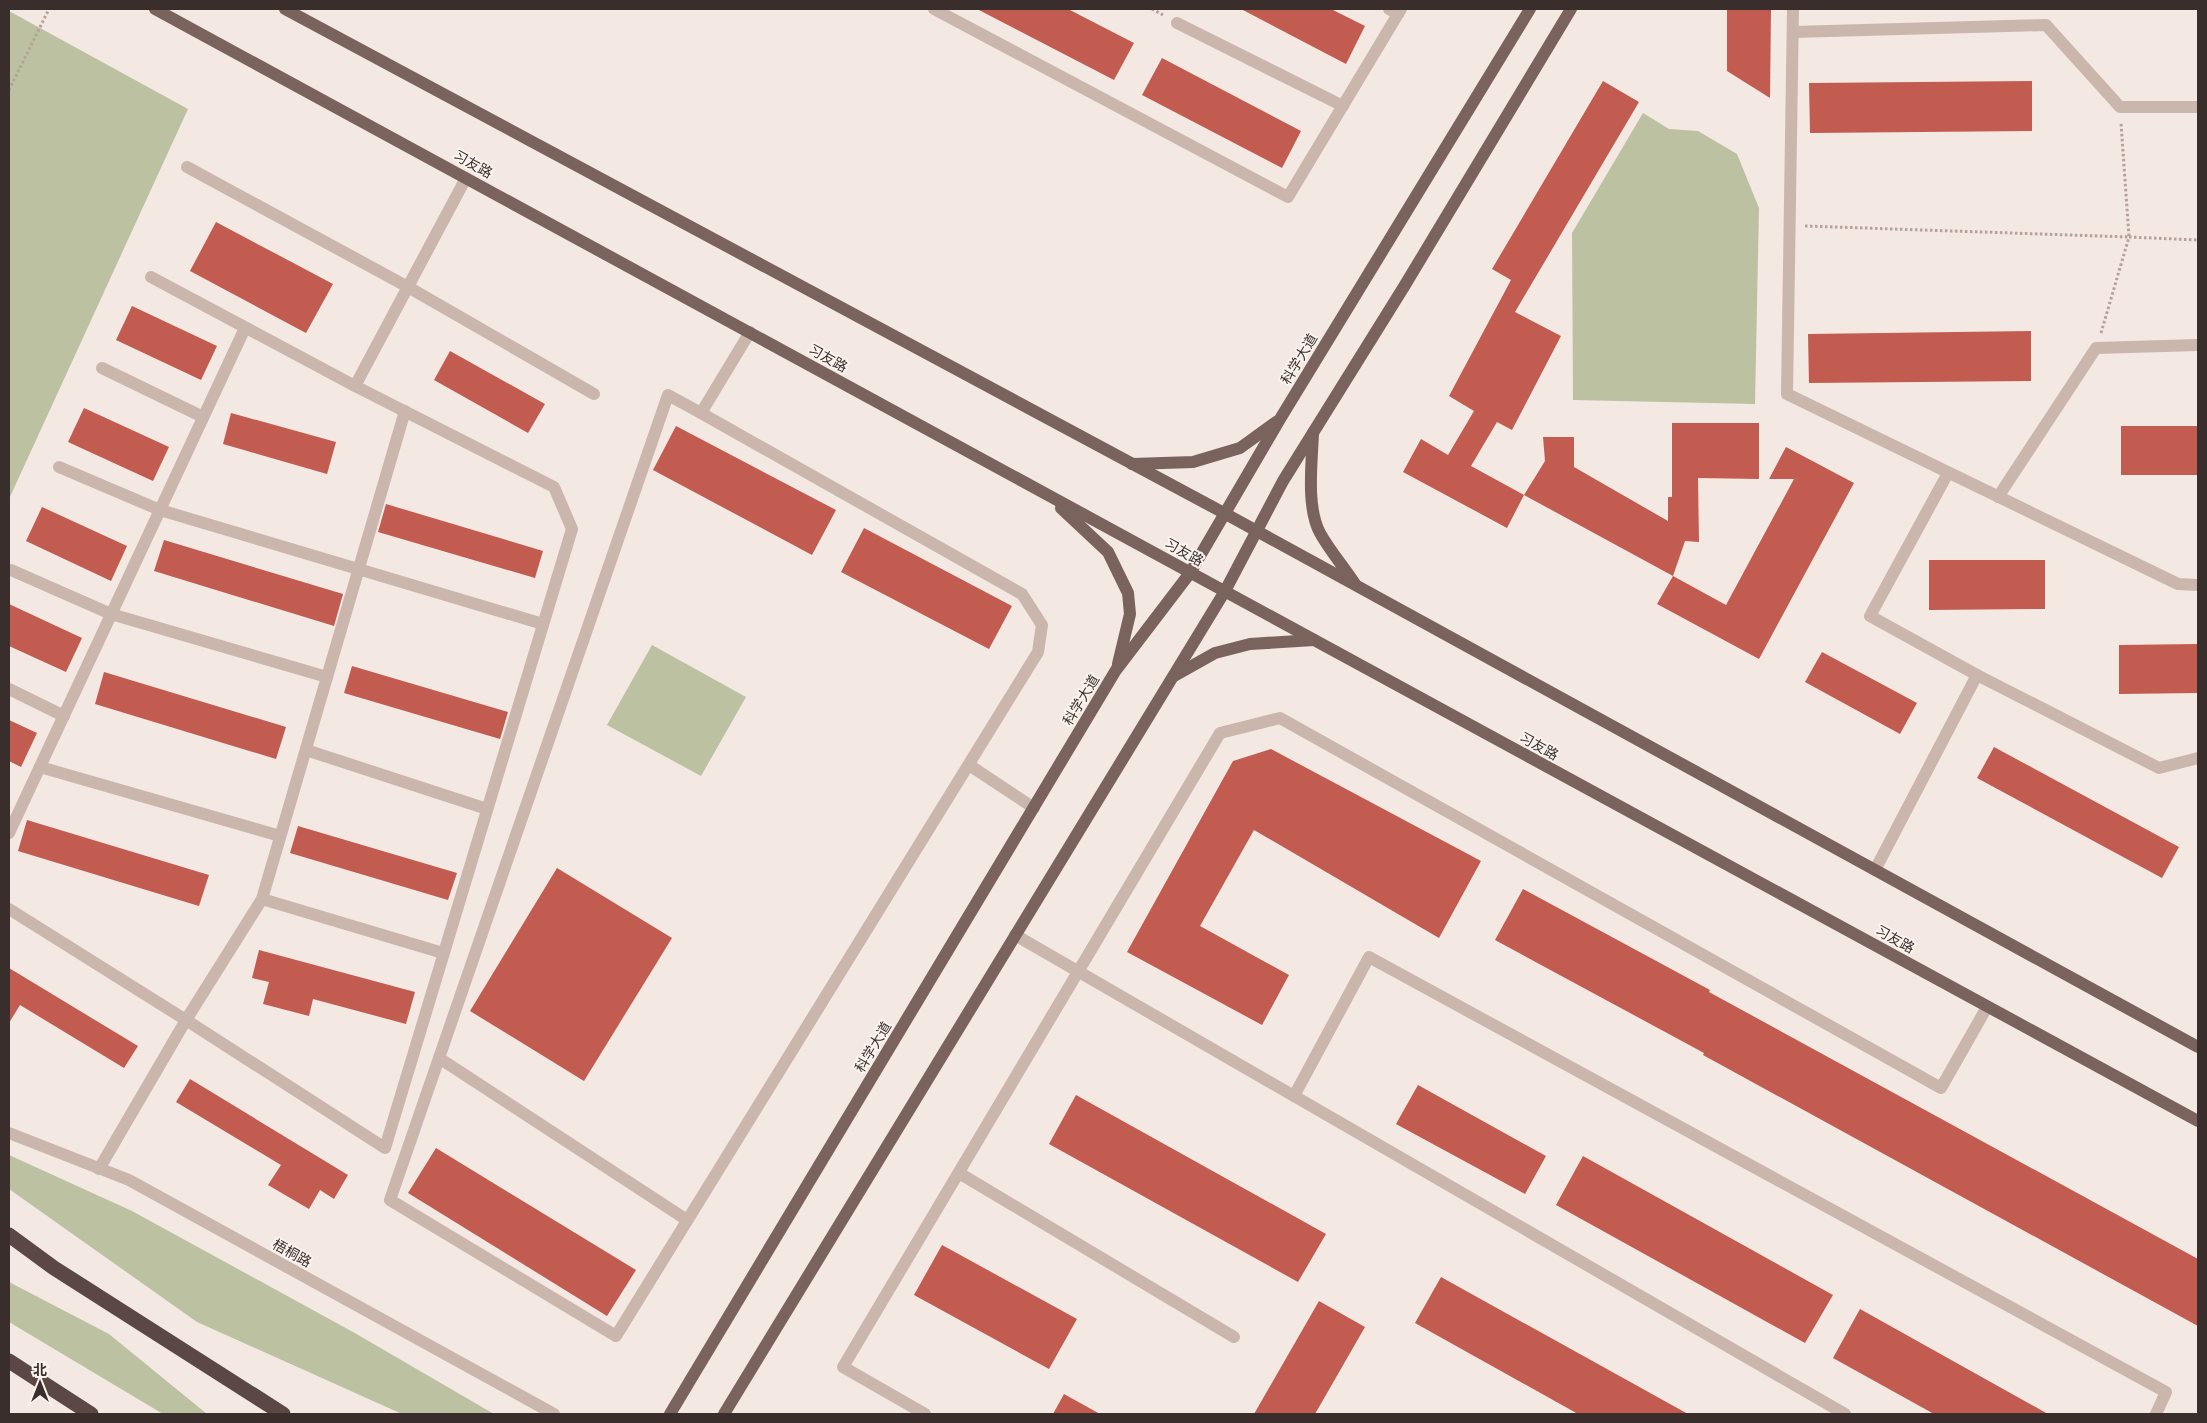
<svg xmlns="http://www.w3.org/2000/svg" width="2207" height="1423" viewBox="0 0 2207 1423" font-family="Jost,'Noto Sans SC',sans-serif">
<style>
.green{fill:#bcc2a1}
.building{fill:#c25b50}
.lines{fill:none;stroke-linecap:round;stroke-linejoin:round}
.path{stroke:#b7a097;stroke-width:3;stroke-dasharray:2.5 2.5;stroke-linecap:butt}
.lane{stroke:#cbb6ad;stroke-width:12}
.street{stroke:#cbb6ad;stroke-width:12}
.primary{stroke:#7b635d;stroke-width:12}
.highway{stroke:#5b4743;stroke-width:15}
.labels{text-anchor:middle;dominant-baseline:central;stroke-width:4;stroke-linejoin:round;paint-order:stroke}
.street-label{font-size:14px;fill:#3a2e2c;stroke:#faf3ee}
</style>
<rect width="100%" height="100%" fill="#f3e8e2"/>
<!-- green -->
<g class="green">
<path d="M9,11l179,98 -179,390z"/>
<path d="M1643,113l26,16 29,2 39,23 22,54 -4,196 -182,-4 -1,-167z"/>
<path d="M652,645l94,52 -45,79 -94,-51z"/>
<path d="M9,1155l123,56 221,121 141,82h-92l-205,-92 -188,-133z"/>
<path d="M9,1282l100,52 98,80h-44l-154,-92z"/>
</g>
<!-- building -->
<g class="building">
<path d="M977,9h91l66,34 -20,37z"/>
<path d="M1241,9h90l34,17 -19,38z"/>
<path d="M1727,9h44l-1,89 -43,-27z"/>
<path d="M1162,58l139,73 -19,37 -140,-73z"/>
<path d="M1603,81l36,21 -124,210 46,24 -49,94 -15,-8 -26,44 53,29 -17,33 -104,-56 18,-33 27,16 26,-44 -25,-15 62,-116 -19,-11z"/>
<path d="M2032,81v50l-222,2 -1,-50z"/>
<path d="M216,222l117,62 -27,49 -116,-62z"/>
<path d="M132,306l85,40 -16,34 -85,-40z"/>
<path d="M2031,331v50l-222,2 -1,-49z"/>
<path d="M450,351l95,53 -17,29 -94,-53z"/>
<path d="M84,408l85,39 -16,34 -85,-39z"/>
<path d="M231,413l105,29 -9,32 -104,-30z"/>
<path d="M1672,423h87v56l-61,-1 1,64 -14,-1 -12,35 -149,-81 21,-34 -2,-24h31v30l94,54v-24h4z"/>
<path d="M676,426l160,84 -24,45 -159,-85z"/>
<rect x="2121" y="426" width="77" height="49"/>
<path d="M1786,447l68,36 -95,176 -102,-55 16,-28 53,29 68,-126h-25z"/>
<path d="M386,504l157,47 -8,27 -157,-46z"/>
<path d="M42,507l85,39 -16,35 -85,-40z"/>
<path d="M864,528l148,78 -23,43 -148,-77z"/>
<path d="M164,540l179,54 -9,32 -180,-55z"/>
<path d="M1929,560h116v49l-116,1z"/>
<path d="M9,604l73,34 -16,34 -57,-26z"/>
<path d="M2198,644v49l-79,1v-49z"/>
<path d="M1822,652l95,51 -17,31 -95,-52z"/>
<path d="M352,666l156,46 -8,27 -156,-46z"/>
<path d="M104,672l182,55 -10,32 -181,-55z"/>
<path d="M9,720l28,13 -16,34 -12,-6z"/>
<path d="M1994,747l185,100 -17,31 -185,-100z"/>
<path d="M1271,749l210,112 -42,77 -185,-108 -54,96 89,49 -27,50 -135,-73 106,-191z"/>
<path d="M27,820l182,55 -10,31 -181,-55z"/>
<path d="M298,826l159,47 -9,27 -158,-47z"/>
<path d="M557,868l115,70 -88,143 -114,-70z"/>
<path d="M1523,889l187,101 -1,2 489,267v67l-495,-271 1,-2 -209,-113z"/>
<path d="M259,950l156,42 -9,32 -93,-25 -4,17 -46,-12 6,-22 -17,-4z"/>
<path d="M9,968l129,78 -14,22 -104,-63 -11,18z"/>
<path d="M190,1079l158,96 -14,24 -14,-9 -11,19 -41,-24 13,-20 -105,-63z"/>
<path d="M1418,1085l128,71 -21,38 -129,-70z"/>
<path d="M1076,1095l250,139 -28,48 -249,-138z"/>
<path d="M436,1148l200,122 -29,46 -199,-123z"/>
<path d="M1583,1156l250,139 -28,48 -249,-138z"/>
<path d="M942,1245l135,74 -28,50 -135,-74z"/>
<path d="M1441,1277l247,137h-110l-163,-91z"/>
<path d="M1319,1301l46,26 -50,87h-61z"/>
<path d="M1860,1309l188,105h-114l-101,-56z"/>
<path d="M1064,1394l36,20h-47z"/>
</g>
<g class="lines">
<!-- path -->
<g class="path">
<path d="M1152,9l13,7"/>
<path d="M9,90l40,-81"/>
<path d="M1805,226l324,11 -8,-114"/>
<path d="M2101,333l28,-96 69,3"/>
</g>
<!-- lane -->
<g class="lane">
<path d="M1389,9l9,5"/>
<path d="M1177,23l166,83"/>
<path d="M1793,32l253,-7 74,82h78"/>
<path d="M187,167l221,120 186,107"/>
<path d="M151,277l204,109 111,-208"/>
<path d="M102,368l101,49"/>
<path d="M59,467l101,43 383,114"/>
<path d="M1998,497l98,-149 102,-3"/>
<path d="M11,570l100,44 216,63"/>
<path d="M9,689l55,27"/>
<path d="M306,750l181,59"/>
<path d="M969,765l65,43"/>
<path d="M40,767l240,69"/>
<path d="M9,833l236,-505"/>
<path d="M262,899l181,54"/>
<path d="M9,909l177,111 76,-121 143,-488"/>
<path d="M439,1058l229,-663 33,18"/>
<path d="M1294,1096l75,-139 797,435 -10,22"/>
<path d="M99,1169l87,-149 199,128 187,-619 -18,-42 -199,-101"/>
<path d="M959,1173l275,164"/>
<path d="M687,1220l-248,-162 -49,142 226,136 422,-684 4,-27 -20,-31 -321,-181 49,-81"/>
<path d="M925,1414l-82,-47 377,-634 60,-15 661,370 46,-81"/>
</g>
<!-- street -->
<g class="street">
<path d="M934,9l354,188 113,-188"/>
<path d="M1793,9l-6,385 391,190 20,1"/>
<path d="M1977,675l182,93 39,-10"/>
<path d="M1875,870l102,-195 -107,-59 78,-143"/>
<path d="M1015,935l830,479"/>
<path d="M9,1133l120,47 425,234"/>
</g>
<!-- primary -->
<g class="primary">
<path d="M155,9l2043,1112"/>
<path d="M285,9l939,504 974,534"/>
<path d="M1313,433c-1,29 -7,74 7,100 10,18 24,34 35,51"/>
<path d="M1132,464l61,-2 47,-14 36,-26"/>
<path d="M1061,508l47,44 20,41 2,21 -12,50"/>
<path d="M1174,676l41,-23 35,-9 64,-4"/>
<path d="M670,1414l446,-744 74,-97 90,-154 250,-410"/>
<path d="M724,1414l501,-823 58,-110 122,-196 166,-276"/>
</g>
<!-- highway -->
<g class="highway">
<path d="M9,1235l45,33 229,146"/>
<path d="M9,1361l82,53"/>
</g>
</g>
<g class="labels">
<!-- street labels -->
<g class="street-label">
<text transform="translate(473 164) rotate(29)">习友路</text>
<text transform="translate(828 358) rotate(29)">习友路</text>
<text transform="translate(1299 359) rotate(-59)">科学大道</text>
<text transform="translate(1184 552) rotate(29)">习友路</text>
<text transform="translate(1081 700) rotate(-59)">科学大道</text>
<text transform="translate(1539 746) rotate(29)">习友路</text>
<text transform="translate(1895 939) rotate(29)">习友路</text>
<text transform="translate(873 1047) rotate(-59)">科学大道</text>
<text transform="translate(292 1253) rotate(29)">梧桐路</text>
</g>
</g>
<!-- border -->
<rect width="2207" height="1423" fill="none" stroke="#3a2e2c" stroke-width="20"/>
<!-- north arrow -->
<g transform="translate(40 1383)" stroke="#faf3ee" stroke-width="4" paint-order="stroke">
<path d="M0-4L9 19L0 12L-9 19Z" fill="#3a2e2c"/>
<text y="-8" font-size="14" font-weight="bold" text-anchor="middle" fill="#3a2e2c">北</text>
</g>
</svg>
